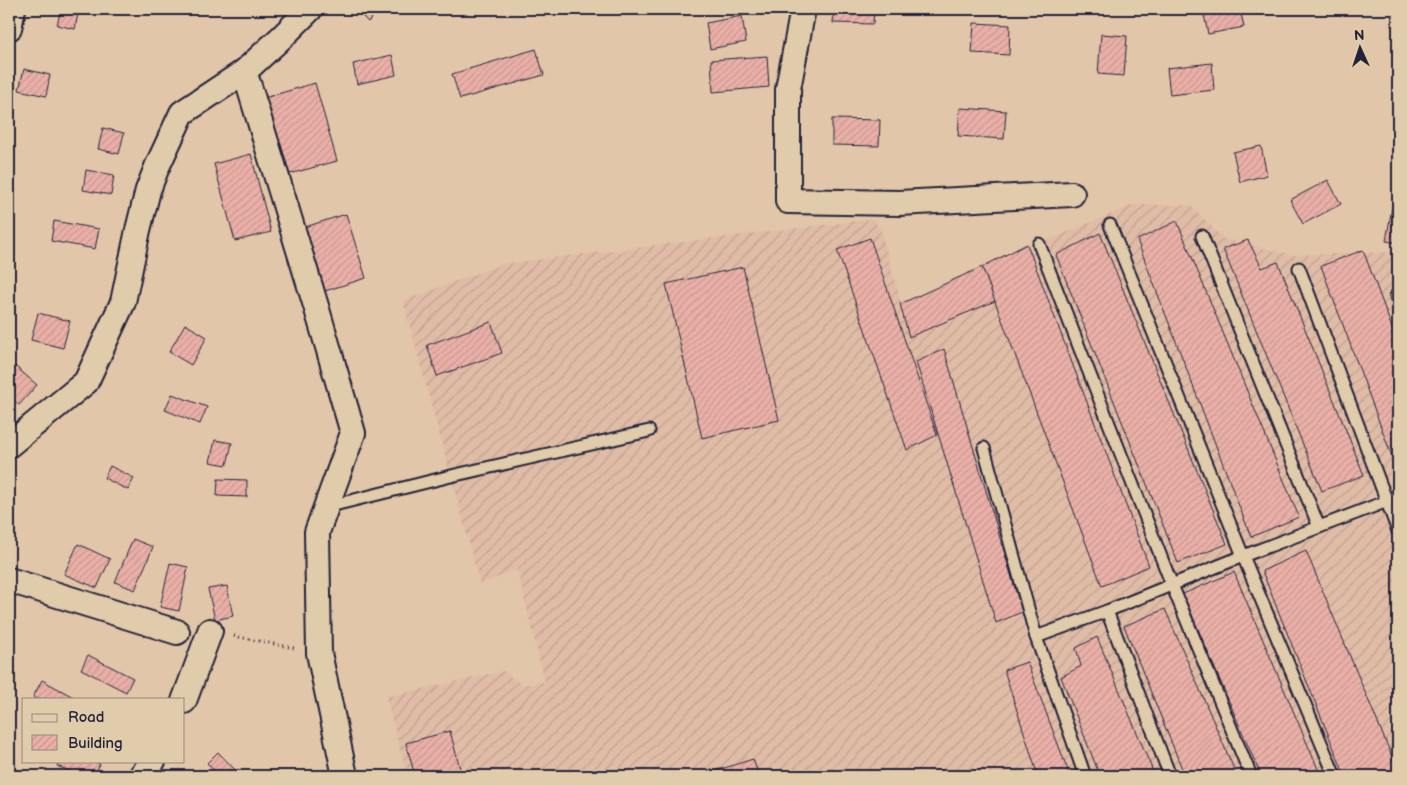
<svg xmlns="http://www.w3.org/2000/svg" width="1407" height="785" viewBox="0 0 1407 785" font-family="'Balsamiq Sans',sans-serif">
<style>
.industrial{fill:url(#industrial-furrows)}
.building{fill:url(#building-hatch);stroke:#22223b}
.lines{fill:none;stroke-linecap:round;stroke-linejoin:round}
.lane-casing{stroke:#22223b;stroke-width:15}
.street-casing{stroke:#22223b;stroke-width:28}
.path{stroke:#22223b;stroke-width:3;stroke-dasharray:1 4;stroke-linecap:butt}
.lane{stroke:#e0cbaa;stroke-width:11}
.street{stroke:#e0cbaa;stroke-width:24}
</style>
<defs>
<pattern id="industrial-furrows" width="10" height="10" patternUnits="userSpaceOnUse" patternTransform="scale(1.25)"><rect width="10" height="10" fill="#e0bca6"/><path d="M-1 1l2-2M0 10L10 0M9 11l2-2" fill="none" stroke="#c0a190"/></pattern>
<pattern id="building-hatch" width="6" height="6" patternUnits="userSpaceOnUse" patternTransform="scale(1.25)"><rect width="6" height="6" fill="#eab0a7"/><path d="M-1 1l2-2M0 6l6-6M5 7l2-2" fill="none" stroke="#c89791"/></pattern>
</defs>
<rect width="100%" height="100%" fill="#e2c6a9"/>
<filter id="ink" filterUnits="userSpaceOnUse"><feTurbulence type="fractalNoise" baseFrequency=".02" numOctaves="2"/><feDisplacementMap in="SourceGraphic" scale="10" xChannelSelector="R" yChannelSelector="G"/><feConvolveMatrix kernelMatrix="1 2 1 2 8 2 1 2 1" color-interpolation-filters="sRGB"/></filter>
<g filter="url(#ink)">
<!-- industrial -->
<path class="industrial" d="M1134,205h56l34,34 69,16 99,-3 6,13v511h-991l-21,-79 117,-26 19,14 23,-3 -28,-112 -37,14 -77,-283 99,-37 371,-45 8,12 20,72 81,-36z"/>
<!-- building -->
<g class="building">
<path d="M61,9h18l-4,20 -18,-4z"/>
<path d="M355,9h26l-13,13z"/>
<path d="M834,9h40l-1,15 -40,-1z"/>
<path d="M1210,9h30l4,18 -36,7 -5,-24z"/>
<path d="M742,16l4,26 -36,7 -4,-26z"/>
<path d="M974,23l36,2 -1,30 -37,-2z"/>
<path d="M1101,34l26,2 -3,40 -26,-2z"/>
<path d="M536,49l8,26 -84,24 -8,-25z"/>
<path d="M392,55l4,20 -39,9 -4,-20z"/>
<path d="M767,56l2,31 -56,5 -2,-32z"/>
<path d="M1212,63l2,27 -44,5 -3,-27z"/>
<path d="M24,69l26,6 -4,21 -27,-6z"/>
<path d="M315,83l22,78 -51,14 -22,-77z"/>
<path d="M960,108l46,3 -2,28 -46,-3z"/>
<path d="M832,119l48,1 -1,26 -47,-1z"/>
<path d="M103,128l21,5 -5,21 -21,-5z"/>
<path d="M1261,146l6,29 -27,7 -7,-30z"/>
<path d="M251,154l20,78 -36,9 -21,-77z"/>
<path d="M86,170l28,5 -3,20 -28,-5z"/>
<path d="M1328,180l13,24 -38,20 -13,-24z"/>
<path d="M1393,202l5,1v40l-12,-2z"/>
<path d="M346,214l20,64 -41,13 -20,-64z"/>
<path d="M54,221l45,8 -4,20 -44,-8z"/>
<path d="M1177,221l122,296 -48,20 -114,-297z"/>
<path d="M1100,233l127,311 -49,19 -122,-308z"/>
<path d="M870,238l67,197 -30,15 -70,-200z"/>
<path d="M1248,240l14,28 16,-6 86,213 -42,16 -99,-242z"/>
<path d="M1027,244l122,322 -47,20 -120,-319z"/>
<path d="M1363,250l35,94v126h-1l-76,-204z"/>
<path d="M743,267l36,153 -77,18 -36,-154z"/>
<path d="M982,267l13,34 -86,36 -9,-33z"/>
<path d="M38,313l32,8 -7,27 -32,-8z"/>
<path d="M491,322l11,31 -65,23 -10,-31z"/>
<path d="M185,324l22,13 -16,28 -22,-13z"/>
<path d="M944,349l78,263 -26,11 -80,-261z"/>
<path d="M9,361l28,24 -18,20 -10,-9z"/>
<path d="M172,394l35,13 -7,17 -35,-14z"/>
<path d="M215,440l17,3 -5,22 -17,-3z"/>
<path d="M110,466l24,12 -6,12 -24,-12z"/>
<path d="M218,479l29,1v17l-30,-1z"/>
<path d="M133,539l20,8 -18,43 -20,-8z"/>
<path d="M78,544l32,15 -13,29 -33,-14z"/>
<path d="M1306,551l92,220v5h-53l-83,-205z"/>
<path d="M170,563l18,4 -9,44 -19,-4z"/>
<path d="M1234,572l87,204h-60l-78,-182z"/>
<path d="M227,586l6,30 -18,4 -7,-31z"/>
<path d="M1165,609l72,167h-52l-61,-150z"/>
<path d="M1097,637l58,139h-55l-39,-99 20,-11 -5,-18z"/>
<path d="M88,655l45,23 -7,14 -45,-23z"/>
<path d="M1027,662l43,114h-32l-34,-106z"/>
<path d="M42,680l35,19h-42l-2,-2z"/>
<path d="M450,731l12,45h-47l-9,-33z"/>
<path d="M218,752l23,24h-22l-12,-13z"/>
<path d="M753,759l6,17h-60z"/>
<path d="M59,761h35l6,3 -6,12h-13l-24,-10z"/>
</g>
<g class="lines">
<defs>
<g id="lane">
<path d="M1110,225l133,331 92,220"/>
<path d="M1202,236l117,291"/>
<path d="M1039,244l133,341 79,191"/>
<path d="M1299,268l99,263"/>
<path d="M1396,296l2,5"/>
<path d="M984,448l52,189 49,139"/>
<path d="M326,507l125,-31 198,-45"/>
<path d="M1107,611l63,165"/>
<path d="M1036,637l71,-26 136,-55 155,-59"/>
</g>
<g id="street">
<path d="M803,9l-15,80v112l111,2 173,-9"/>
<path d="M9,28l4,-19"/>
<path d="M244,72l5,14 67,220 37,127 -36,99 2,121 26,123"/>
<path d="M9,445l77,-63 37,-80 15,-72 10,-40 9,-23 25,-54 62,-41 39,-36 27,-27"/>
<path d="M9,580l168,52"/>
<path d="M184,701l26,-70"/>
<path d="M141,776l12,-15"/>
</g>
</defs>
<!-- lane casing -->
<use href="#lane" class="lane-casing"/>
<!-- street casing -->
<use href="#street" class="street-casing"/>
<!-- path -->
<path class="path" d="M234,636l60,12"/>
<!-- lane -->
<use href="#lane" class="lane"/>
<!-- street -->
<use href="#street" class="street"/>
</g>
</g>
<!-- margin -->
<rect width="1407" height="785" fill="none" stroke="#e0cbaa" stroke-width="30"/>
<rect x="15" y="15" width="1377" height="755" fill="none" stroke="#22223b" stroke-width="2" filter="url(#ink)"/>
<!-- legend -->
<rect x="22" y="698" width="162" height="65" fill="#e0cbaa" stroke="#94877e"/>
<rect x="32" y="714" width="25" height="8" fill="#e0cbaa" stroke="#94877e"/>
<text x="68" y="722" font-size="15" fill="#22223b">Road</text>
<rect x="32" y="735" width="25" height="15" fill="url(#building-hatch)" stroke="#94877e"/>
<text x="68" y="748" font-size="15" fill="#22223b">Building</text>
<!-- north arrow -->
<g transform="translate(1360 48) rotate(357)" stroke="#e0cbaa" stroke-width="4" paint-order="stroke">
<path d="M0-4L9 19L0 12L-9 19Z" fill="#22223b"/>
<text y="-8" font-size="14" font-weight="bold" text-anchor="middle" fill="#22223b">N</text>
</g>
</svg>
